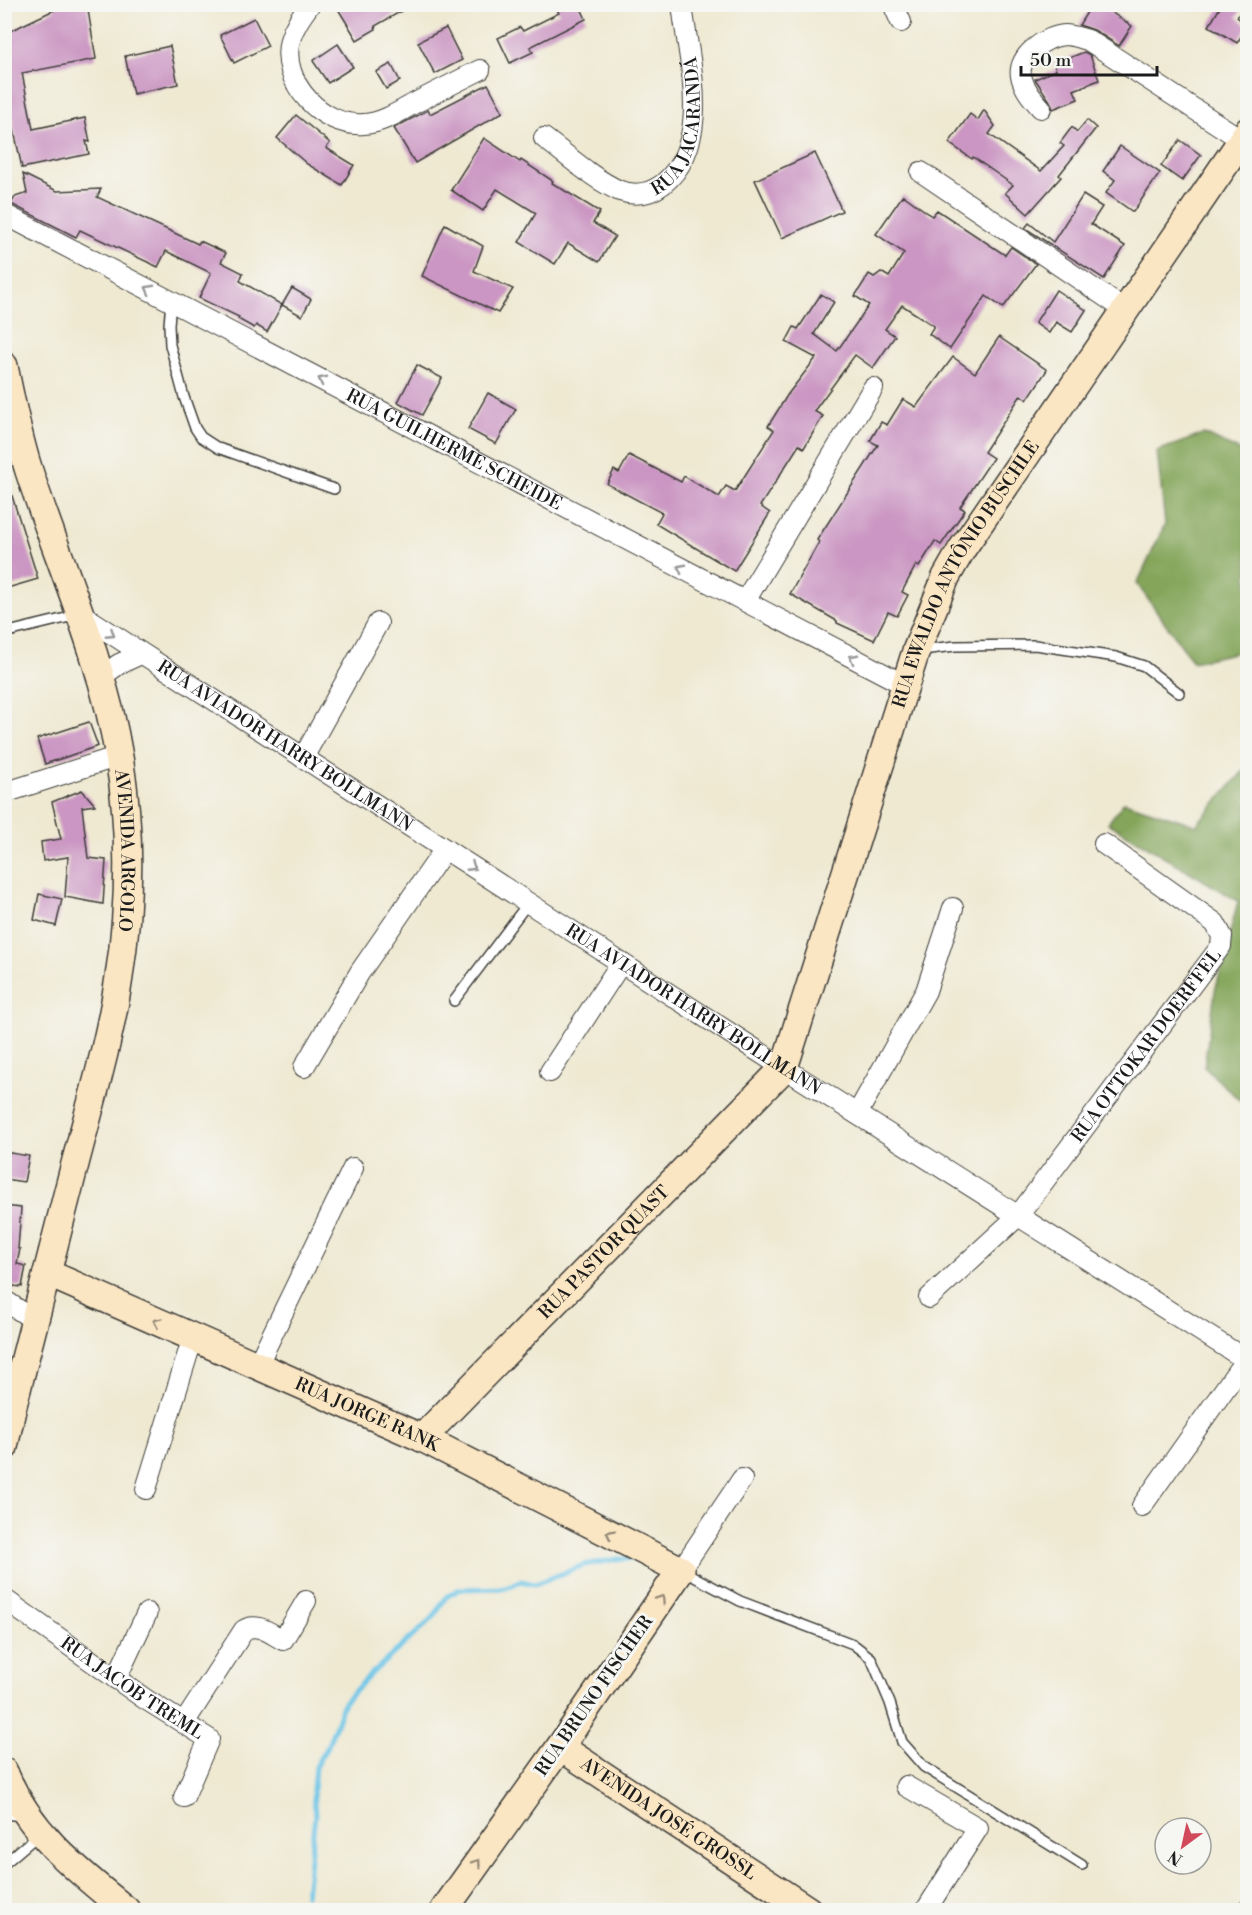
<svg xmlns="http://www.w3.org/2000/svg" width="1252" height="1915" viewBox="0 0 1252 1915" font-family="'Libre Bodoni',serif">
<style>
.forest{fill:#84a55a;stroke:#50603b;stroke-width:1.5}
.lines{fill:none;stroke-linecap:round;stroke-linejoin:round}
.stream{stroke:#69c4e7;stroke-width:5}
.building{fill:#cb96c3}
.lane-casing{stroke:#3c3b37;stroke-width:12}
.street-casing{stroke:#3c3b37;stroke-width:22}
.secondary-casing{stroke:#3c3b37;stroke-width:30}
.lane{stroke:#fff;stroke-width:9}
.street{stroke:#fff;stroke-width:20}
.secondary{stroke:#fbe6c4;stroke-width:27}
.oneway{stroke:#999}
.oneway2{stroke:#978b78}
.labels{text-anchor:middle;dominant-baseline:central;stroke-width:6;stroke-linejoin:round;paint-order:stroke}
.street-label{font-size:18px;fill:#1c1c1c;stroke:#f6f6f2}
</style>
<rect width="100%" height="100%" fill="#f6f6f2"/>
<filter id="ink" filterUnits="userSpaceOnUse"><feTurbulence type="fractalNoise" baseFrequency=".0167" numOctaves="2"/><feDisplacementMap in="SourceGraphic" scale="12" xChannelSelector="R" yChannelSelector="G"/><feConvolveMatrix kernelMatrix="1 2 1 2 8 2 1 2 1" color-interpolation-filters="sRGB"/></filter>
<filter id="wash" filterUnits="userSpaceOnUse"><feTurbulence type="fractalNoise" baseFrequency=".008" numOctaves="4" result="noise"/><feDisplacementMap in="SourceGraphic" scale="24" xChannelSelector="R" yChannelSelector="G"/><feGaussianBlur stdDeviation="1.35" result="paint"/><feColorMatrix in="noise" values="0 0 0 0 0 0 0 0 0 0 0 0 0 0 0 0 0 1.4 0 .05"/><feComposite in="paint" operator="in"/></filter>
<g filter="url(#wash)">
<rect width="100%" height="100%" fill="#efe9d2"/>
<!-- forest -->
<g class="forest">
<path d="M1204,434l43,20 1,196 -55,12 -56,-78 28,-60 -8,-73z"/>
<path d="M1247,767v340l-43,-40 11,-76 23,-90 -130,-78 16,-21 72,23z"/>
</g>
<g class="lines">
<!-- stream -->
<path class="stream" d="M306,1895l9,-80 -2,-25 2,-23 14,-24 15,-41 28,-29 61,-55 13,-21 14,-8 46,-1 14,-7 15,3 49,-19 33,-6h14"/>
</g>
<g id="blocks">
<!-- building -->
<g class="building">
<path d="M53,4h34l9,55 -74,14 11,56 52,-11 5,24 -4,-1 3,13 -67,14 -12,-57 -6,1v-78l50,-24z"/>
<path d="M335,4h79l-39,22 1,3 -19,11z"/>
<path d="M554,4h25l7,15 -56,28 3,5 -23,11 -12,-25 22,-11 3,4 36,-18z"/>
<path d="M1092,4h20l-4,6 24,16 -13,20 -25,-16 -15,-5z"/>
<path d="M1222,4h23l-8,13 11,9 -11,17 -28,-17z"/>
<path d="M254,18l14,28 -34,17 -14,-28z"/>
<path d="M446,28l16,32 -27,14 -17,-32z"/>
<path d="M338,44l15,23 -25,16 -15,-22z"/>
<path d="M170,46l8,38 -45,10 -8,-38z"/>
<path d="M1084,52l6,3 9,25 -25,10 4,9 -25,10 -3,-8 -15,-22 21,-9 -2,-6z"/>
<path d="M391,64l9,17 -14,8 -10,-17z"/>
<path d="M488,84l15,28 -88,51 -21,-35 34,-18 2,4z"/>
<path d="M984,110l11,16 -6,8 52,37 23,-25 -4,-3 12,-16 5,5 10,-12 9,8 -37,47 2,2 -33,37 -23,-21 8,-8 -40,-28 -1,2 -23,-16 21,-29 8,6z"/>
<path d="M296,115l34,28 -4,5 28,17 -12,20 -35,-21 -30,-26z"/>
<path d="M484,138l36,24 1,-2 32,21 -1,2 48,29 -7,11 22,13 -16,26 -31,-19 -13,21 -36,-22 17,-29 -39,-24 -14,22 -32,-21z"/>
<path d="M1180,140l21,15 -19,26 -21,-15z"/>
<path d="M1120,146l40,27 -27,39 -27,-19 9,-13 -12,-9z"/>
<path d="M815,153l27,58 -60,27 -27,-58z"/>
<path d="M23,174l34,17 44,-2 -4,8 101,47 2,-3 26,12 -5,9 22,11 -3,8 42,24 -15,27 -11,-7 -2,3 -16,-9 1,-2 -40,-19 12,-25 -45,-22 -8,16 -78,-37 -4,7 -65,-33 4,-7 12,-4z"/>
<path d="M903,195l29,21 5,-6 68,45 6,-8 25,17 -33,44 -17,-12 -36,53 -21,-15 5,-8 -32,-21 -17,24 10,7 -22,32 -18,-13 -41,56 9,5 -19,32 -5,-3 -39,61 10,7 -36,58 -78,-47 6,-11 -55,-29 7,-14 5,3 10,-18 52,27 3,-6 35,21 7,-11 9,5 39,-61 -6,-4 20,-32 28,-36 -30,-16 8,-15 4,2 23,-35 13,8 -20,32 23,17 32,-46 -14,-9 14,-22 5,3 7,-5 8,5 15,-24 -28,-19z"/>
<path d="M1083,195l19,12 -11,17 34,22 -21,33 -79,-51 4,-5 24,19z"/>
<path d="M445,224l38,22 -9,25 39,18 -15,24 -76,-37z"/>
<path d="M292,288l19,11 -9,17 -20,-11z"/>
<path d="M1056,290l30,20 -14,22 -16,-10 -7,11 -14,-10z"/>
<path d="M999,337l48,33 -20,30 -6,-5 -37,57 9,6 -33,49 5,3 -24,35 -6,-4 -16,26 -3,-2 -14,27 6,3 -11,21 -9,-4 -14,28 -37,-17v-2l-47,-27 29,-52 -2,-2 61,-95 -8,-4 11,-19 6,3 16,-26 13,8 37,-50 22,16z"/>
<path d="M417,365l25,13 -20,37 -24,-13z"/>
<path d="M488,393l28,16 -20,35 -28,-15z"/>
<path d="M8,483l30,96 -34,10v-105z"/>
<path d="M89,722l9,24 -53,18 -8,-25z"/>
<path d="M82,790l13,15 -13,2 6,51 18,2 -3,44 -38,-7 3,-40 -25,4 -2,-19 20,-3 -9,-37z"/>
<path d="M39,894l23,5 -6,27 -22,-6z"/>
<path d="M4,1152l25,4 -5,26 -20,-3z"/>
<path d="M4,1206l17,2 -3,41h2l-3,15 9,2 -4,21 -9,-1 -1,5 -8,-3z"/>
</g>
</g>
</g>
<g filter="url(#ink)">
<use href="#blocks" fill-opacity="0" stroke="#3c3b37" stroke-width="1.5"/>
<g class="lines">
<defs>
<g id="lane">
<path d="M171,301l-2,24 1,20 14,52 11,31 6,9 17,11 116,41"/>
<path d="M4,633l74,-18"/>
<path d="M921,650l34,-4 80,-1 81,12 28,9 35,27"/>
<path d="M454,1001l74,-98"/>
<path d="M683,1571l57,30 113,43 18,14 19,45 12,39 22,25 158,98"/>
<path d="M4,1814l19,2"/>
<path d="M4,1864l34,-29"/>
</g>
<g id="street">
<path d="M310,4c-8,11 -16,22 -20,36 -11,42 33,88 74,84 18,-1 35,-12 51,-21 21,-11 43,-22 65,-33"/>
<path d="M893,4l8,18"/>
<path d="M1041,108c-8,-9 -17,-19 -20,-32 -4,-20 25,-40 44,-41 8,0 15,3 23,5l154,100"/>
<path id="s1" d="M544,138c23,17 50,42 76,53 15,5 30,3 43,-7 51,-42 25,-124 19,-180"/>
<path d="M921,172l204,138"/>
<path id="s2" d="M4,214l901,471"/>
<path d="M745,601l128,-213"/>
<path id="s3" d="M81,614l703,454 464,293"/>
<path d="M101,677l18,-13 22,-10"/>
<path d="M303,758l75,-135"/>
<path d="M4,793l115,-37"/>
<path d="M304,1067l56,-95 85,-123"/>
<path d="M550,1072l71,-109"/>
<path d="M857,1114l69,-123 27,-83"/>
<path id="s4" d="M929,1298l89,-82 203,-270 1,-10 -7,-13 -111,-79"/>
<path d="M4,1300l30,20"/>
<path d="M257,1366l96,-198"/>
<path d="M146,1489l47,-152"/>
<path d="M1142,1506l106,-150"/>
<path d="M681,1570l61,-91"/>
<path id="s5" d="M4,1599l141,100 64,40 -25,58"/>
<path d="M116,1679l31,-66"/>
<path d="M184,1723l60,-93c13,-8 26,3 39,10l23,-39"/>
<path d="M906,1786l72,42 -52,82"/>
<path d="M1247,1910l1,-1"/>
</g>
<g id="secondary">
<path id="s6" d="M4,366c7,35 14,71 25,105 31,95 74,187 90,286 12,72 11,148 0,220 -9,62 -27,122 -43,183 -21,81 -42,163 -63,245l-9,42"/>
<path id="s7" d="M47,1273l375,165 259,132 -121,177 -116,163"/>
<path id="s8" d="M422,1438l362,-370 132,-417 30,-74 16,-28 286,-418"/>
<path id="s9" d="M560,1747l248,163"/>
<path d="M4,1772c25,61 73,98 122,138"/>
</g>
</defs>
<!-- lane casing -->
<use href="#lane" class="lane-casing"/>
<!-- street casing -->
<use href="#street" class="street-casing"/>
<!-- secondary casing -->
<use href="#secondary" class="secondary-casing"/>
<!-- lane -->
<use href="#lane" class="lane"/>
<!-- street -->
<use href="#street" class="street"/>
<!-- secondary -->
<use href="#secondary" class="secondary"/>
</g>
<!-- one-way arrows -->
<defs><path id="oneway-chevron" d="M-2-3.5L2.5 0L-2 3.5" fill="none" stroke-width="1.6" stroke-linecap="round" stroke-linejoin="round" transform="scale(1.5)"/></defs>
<g class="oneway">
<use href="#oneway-chevron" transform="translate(149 289) rotate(-152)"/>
<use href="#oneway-chevron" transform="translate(322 380) rotate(-152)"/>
<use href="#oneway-chevron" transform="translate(681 568) rotate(-152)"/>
<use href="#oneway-chevron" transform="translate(111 634) rotate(33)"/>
<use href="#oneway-chevron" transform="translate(853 658) rotate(-152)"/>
<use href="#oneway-chevron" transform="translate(472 867) rotate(33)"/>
</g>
<g class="oneway2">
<use href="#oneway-chevron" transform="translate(157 1322) rotate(-156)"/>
<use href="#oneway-chevron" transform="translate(610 1534) rotate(-153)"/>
<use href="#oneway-chevron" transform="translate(661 1599) rotate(-56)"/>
<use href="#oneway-chevron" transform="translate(477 1863) rotate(-55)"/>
</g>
</g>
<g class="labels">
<!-- street labels -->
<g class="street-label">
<text stroke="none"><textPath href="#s1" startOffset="200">RUA JACARANDÁ</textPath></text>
<text stroke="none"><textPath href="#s2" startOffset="508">RUA GUILHERME SCHEIDE</textPath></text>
<text stroke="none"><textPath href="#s8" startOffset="1046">RUA EWALDO ANTÔNIO BUSCHLE</textPath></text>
<text stroke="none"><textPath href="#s3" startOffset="243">RUA AVIADOR HARRY BOLLMANN</textPath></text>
<text stroke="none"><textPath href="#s6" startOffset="502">AVENIDA ARGOLO</textPath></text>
<text stroke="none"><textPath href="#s3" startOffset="729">RUA AVIADOR HARRY BOLLMANN</textPath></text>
<text stroke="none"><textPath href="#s4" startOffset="334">RUA OTTOKAR DOERFFEL</textPath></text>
<text stroke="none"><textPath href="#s8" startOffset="260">RUA PASTOR QUAST</textPath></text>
<text stroke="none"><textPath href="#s7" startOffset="350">RUA JORGE RANK</textPath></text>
<text stroke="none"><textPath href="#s5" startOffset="156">RUA JACOB TREML</textPath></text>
<text transform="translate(594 1696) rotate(-55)">RUA BRUNO FISCHER</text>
<text stroke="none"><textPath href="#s9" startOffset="130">AVENIDA JOSÉ GROSSL</textPath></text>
</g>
</g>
<!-- margin -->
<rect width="1252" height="1915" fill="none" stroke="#f6f6f2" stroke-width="24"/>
<!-- north arrow -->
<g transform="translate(1183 1846) rotate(213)"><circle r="28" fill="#f6f6f2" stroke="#9f9f9c" stroke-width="1.5"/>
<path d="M0-4.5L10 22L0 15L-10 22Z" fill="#d1495b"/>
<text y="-9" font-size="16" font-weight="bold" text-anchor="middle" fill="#1c1c1c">N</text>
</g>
<!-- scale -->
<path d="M1021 66v9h136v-9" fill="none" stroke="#1c1c1c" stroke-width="3"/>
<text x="1030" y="66" font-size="18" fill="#1c1c1c" stroke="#f6f6f2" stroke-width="4.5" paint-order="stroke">50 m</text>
</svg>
